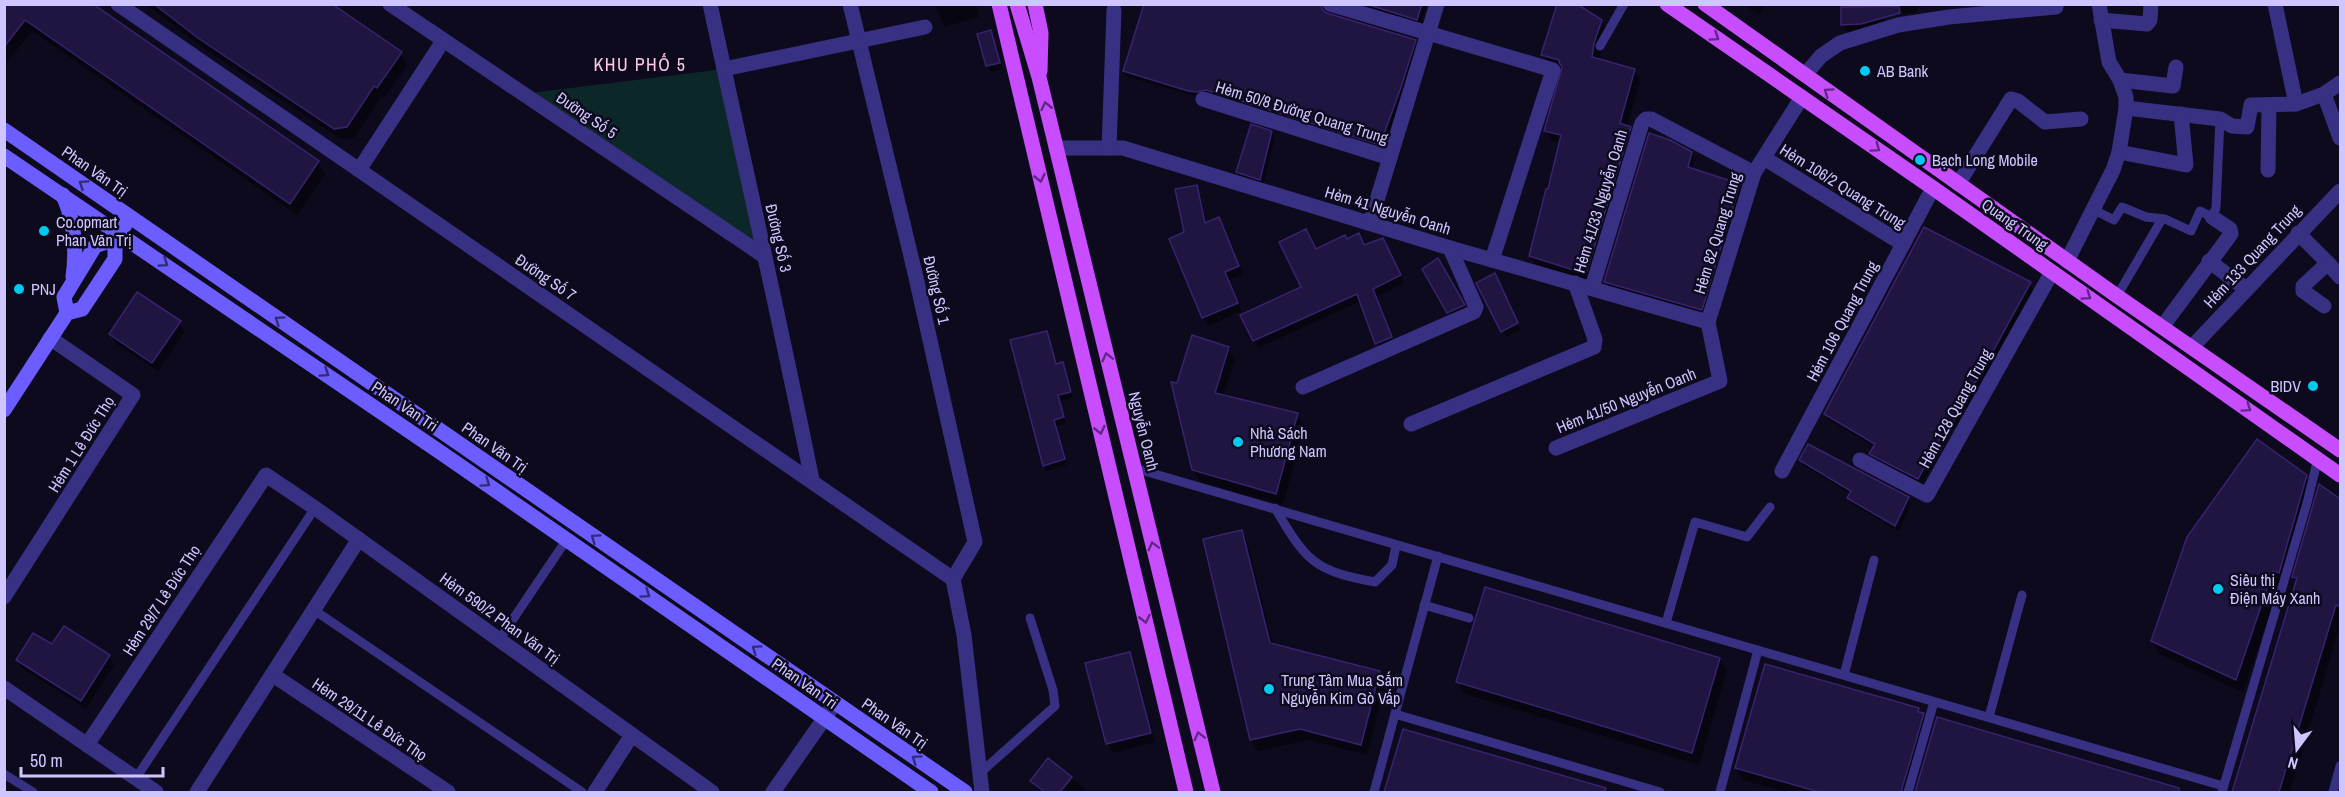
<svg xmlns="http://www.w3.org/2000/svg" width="2345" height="797" viewBox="0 0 2345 797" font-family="'Archivo Narrow',sans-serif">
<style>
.green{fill:#0c2728}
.shadow{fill:#0007}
.building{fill:#201440;stroke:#37236f;stroke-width:1.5}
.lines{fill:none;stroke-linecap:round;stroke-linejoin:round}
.lane{stroke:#383082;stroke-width:9}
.street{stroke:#383082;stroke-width:15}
.secondary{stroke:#6b5dff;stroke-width:15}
.primary{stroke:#c84dff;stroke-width:15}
.oneway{stroke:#622883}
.oneway2{stroke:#332b78}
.poi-dot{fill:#00caf1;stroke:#0e0a1e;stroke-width:2}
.labels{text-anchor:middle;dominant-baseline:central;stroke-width:5;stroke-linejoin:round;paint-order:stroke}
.poi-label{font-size:16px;fill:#d0c6ff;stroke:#0e0a1e;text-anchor:start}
.street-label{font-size:16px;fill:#d0c6ff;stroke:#0e0a1e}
.neighbourhood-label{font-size:18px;letter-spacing:1.5px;fill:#ffc8e8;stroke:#0e0a1e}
</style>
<rect width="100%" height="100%" fill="#0e0a1e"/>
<!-- green -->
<path class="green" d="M724,69l40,187 -241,-162z"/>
<!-- shadow -->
<g class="shadow">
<path d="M4,4h86l228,158 7,12 -28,41 -265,-184 -28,35z"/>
<path d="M145,4h186l69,49 7,12 -23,34 -3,-2 -27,41 -12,2 -136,-90z"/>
<path d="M935,4h41l3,13 -35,10z"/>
<path d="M1142,4h184l-3,8 3,3 89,26 3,6 -35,103 -255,-73 -3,-6 18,-59z"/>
<path d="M1351,4h76l-7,21z"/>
<path d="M1743,4h22l-6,11z"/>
<path d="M1848,4h71l-2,9h-33l1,14 -37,7 -5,-9v-16h5z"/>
<path d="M1601,21l6,11 -9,28 36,10 6,10 -13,47 3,1 5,10 -43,145 -56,-17 -6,-10 19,-65 11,-48 -9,-3 -6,-10 18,-61 -14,-5 -6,-10z"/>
<path d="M991,32l11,37 -12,3 -3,-6z"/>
<path d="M1271,132l4,6 -12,47 -22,-7 -4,-6z"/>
<path d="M1691,153l4,6 -3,11 47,16 4,6 -38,123 -96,-27 -3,-6z"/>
<path d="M1196,186l4,9 7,29 16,3 20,47 -15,6 13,31 -33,15 -5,-8 -17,-85z"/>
<path d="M1347,240l17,7h22l18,36 -28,14 19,48 -15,5 -19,-49 -103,47 -16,-32 62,-28 11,-37z"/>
<path d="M1438,260l29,52 -15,6 -28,-48z"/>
<path d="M1498,280l22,50 -14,7 -28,-53z"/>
<path d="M2030,283l3,6 -65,119 -2,-1 -11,22 -3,-1 -30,56 -48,-24 -3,-6 4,-7 -46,-27 -4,-6z"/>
<path d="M179,322l6,9 -27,40 -42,-27 -6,-10z"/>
<path d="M1047,332l10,33 6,-1 3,5 7,28 -13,4 6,22 -10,3 11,39 -20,6 -3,-6z"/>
<path d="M1228,348l7,12 -12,36 74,19 7,11 -21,79 -83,-23 -7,-13 -15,-84z"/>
<path d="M1800,460l108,38 3,6 -12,27 -47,-27 -3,-6 2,-4 -47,-28z"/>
<path d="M2306,476l7,13 -70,203 -84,-38 -7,-13z"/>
<path d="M2320,486l20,15v125l-50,166h-57l64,-209 -3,-7z"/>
<path d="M1242,531l6,12 25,102 106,27 6,12 -18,71 -59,-15 -50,11 -7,-11z"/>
<path d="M64,628l45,28 5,9 -28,44 -64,-41 -5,-8 35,-13z"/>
<path d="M1129,653l5,10 21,79 -42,11 -5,-9z"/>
<path d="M1719,659l8,12 -28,94 -234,-71 -7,-12z"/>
<path d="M1918,710l12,17 -19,65h-126l-42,-12 -7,-12z"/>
<path d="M1938,719l250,73h-272z"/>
<path d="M1404,731l210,61h-228z"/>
<path d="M1048,760l38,30 2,2h-46l-7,-5 -3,-6z"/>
</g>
<!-- building -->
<g class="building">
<path d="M4,4h89l226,157 -29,43 -265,-184 -21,27z"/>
<path d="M154,4h178l70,48 -25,36 -3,-2 -27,41 -13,2 -136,-91z"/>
<path d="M1144,4h176l3,6 4,3 89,27 -16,50 -20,55 -174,-55 -10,2 -8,-1 -65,-20z"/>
<path d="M1366,4h56l-5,16z"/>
<path d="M1557,4h20l25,16 -8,23 -2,14 43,12 -15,54 11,4 -45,147 -57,-18 17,-67h2l13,-54 -17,-4 18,-64 -3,-5v-2l-18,-5z"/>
<path d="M1899,6l1,7 -39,11 -20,1v-18z"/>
<path d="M991,30l9,33 -14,3 -9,-32z"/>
<path d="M1251,124l21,7 -12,49 -24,-8z"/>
<path d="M1649,133l21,7 22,12 -4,15 52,17 -38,126 -98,-28z"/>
<path d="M1197,185l8,38 14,-6 20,49 -14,6 13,31 -36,15 -33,-79 15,-7 -9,-43z"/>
<path d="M1924,227l107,55 -55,100h-1l-10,21 -3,-1 -10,22 -3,-1 -31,56 -49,-25 6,-10 -51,-30z"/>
<path d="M1306,229l10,20 29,-14 2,4 12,-6 5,12 19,-7 18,37 -28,14 19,48 -17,7 -18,-50 -104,47 -13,-26 61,-28 -22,-45z"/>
<path d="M1438,258l27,47 -18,8 -25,-44z"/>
<path d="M1495,273l23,50 -17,9 -25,-49z"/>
<path d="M137,292l44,29 -29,42 -43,-29z"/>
<path d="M1047,331l9,33 7,-2 8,30 -13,3 6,22 -10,3 11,39 -22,7 -33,-126z"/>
<path d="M1192,335l37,12 -14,46 83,20 -22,81 -84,-24 -21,-88 6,1z"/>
<path d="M2257,439l50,36 -28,98 -6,-2 -37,109 -85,-39 36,-104z"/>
<path d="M1808,444l101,53 -14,29 -48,-28 4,-7 -52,-31z"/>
<path d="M2319,484l21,15v108l-4,-2 -57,187h-47l65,-214 -5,-1z"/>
<path d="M1242,530l28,113 110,28 -19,74 -61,-16 -50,11 -47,-201z"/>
<path d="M1485,587l235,71 -28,95 -236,-71z"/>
<path d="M64,626l46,29 -29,46 -65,-41 17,-27 19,11z"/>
<path d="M1130,652l21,81 -45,11 -21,-81z"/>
<path d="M1765,664l154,44 -1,4 6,1 -23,79h-82l-84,-24z"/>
<path d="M1937,717l242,71v4h-264z"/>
<path d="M1403,729l203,59 -1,4h-221z"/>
<path d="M1048,758l24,19 -12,15h-15l-15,-11z"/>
</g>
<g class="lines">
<!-- lane -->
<g class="lane">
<path d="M1600,46l24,-42"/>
<path d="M2092,209l22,11 8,-13 24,10 19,2 26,12 9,-20 12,6 4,-9 4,-89"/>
<path d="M2117,296l45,-77"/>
<path d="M1134,468l1089,318"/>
<path d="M1275,508c31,53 39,63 100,74l17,-17 4,-19"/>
<path d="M1424,605l45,13"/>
<path d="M314,610l268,182"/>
<path d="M1666,623l29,-101 52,15 23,-30"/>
<path d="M499,640l68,-101"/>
<path d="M1844,675l30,-115"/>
<path d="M1395,714l43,-158"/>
<path d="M1989,717l33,-122"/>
<path d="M4,774l29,18"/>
<path d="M979,774l76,-68 -2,-16 -23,-72"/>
<path d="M136,778l179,-270"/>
<path d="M1374,792l21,-78 265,78"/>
<path d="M1720,792l38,-142"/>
<path d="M1908,792l26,-90"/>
<path d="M2222,792l85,-289 11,-45"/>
<path d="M2333,792l7,-26"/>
</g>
<!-- street -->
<g class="street">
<path d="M118,4l835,575"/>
<path d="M390,4l374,252"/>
<path d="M710,4c34,159 70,317 102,476"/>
<path d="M850,4l65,269 60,269 -22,37"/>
<path d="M1330,4l223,66 -61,190"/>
<path d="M2275,4l21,100"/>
<path d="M2101,20l46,4 3,-4 1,-16"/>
<path d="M724,69l201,-42"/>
<path d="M1805,75l16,-19 19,-13 58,-18 51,-8 107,-10"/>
<path d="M2120,80l53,6 3,-19"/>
<path d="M2324,94l16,44"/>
<path d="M1203,99l187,59"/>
<path d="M2126,108l94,11 12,7 15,1 4,-22 45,-1 28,-10 16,-11"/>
<path d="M1056,148h67l327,100 258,74"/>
<path d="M1109,148l5,-138"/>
<path d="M2119,152l67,13 -5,-51"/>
<path d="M1764,158l139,86"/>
<path d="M359,170l84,-129"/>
<path d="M2268,170l1,-65"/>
<path d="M1958,184l53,-85 7,2 27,21 36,-3"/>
<path d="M1370,223l67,-219"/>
<path d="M2298,233l30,30"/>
<path d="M2067,261l46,-91 6,-18 7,-44v-11l-6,-17 -11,-18 -10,-58"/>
<path d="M2209,261l37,28"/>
<path d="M1592,288l50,-165 4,-4h5l103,54"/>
<path d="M2324,306l-21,-15v-5l25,-23 12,14"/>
<path d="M1708,322l46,-149 48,-76"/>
<path d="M2162,327l69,-93 -1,-5 -18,-12"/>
<path d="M2192,347l148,-156"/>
<path d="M1303,387l171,-75 2,-5 -26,-59"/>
<path d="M1411,424l183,-77 1,-8 -20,-56"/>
<path d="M1556,448l164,-67 -12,-59"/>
<path d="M1860,460l67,35 125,-223"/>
<path d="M1782,471l151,-283"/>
<path d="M953,579l11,56 18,157"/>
<path d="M4,597l129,-202 -83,-57"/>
<path d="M273,675l175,117"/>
<path d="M4,688l152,104"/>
<path d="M87,745l179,-270 49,33 397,284"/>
<path d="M197,792l162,-253"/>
<path d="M595,792l37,-57"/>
<path d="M773,792l62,-89"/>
</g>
<!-- secondary -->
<g class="secondary">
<path d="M4,130l961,662"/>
<path d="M4,156l436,296 491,340"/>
<path d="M63,195c12,27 14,53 10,82"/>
<path d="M67,313l-3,-16 31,-51 20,-7"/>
<path d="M4,410l63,-97 15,-4 33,-50v-20l10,-14"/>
</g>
<!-- primary -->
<g class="primary">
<path d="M999,4l187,788"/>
<path d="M1017,4l22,73 174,715"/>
<path d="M1035,4l6,29 -1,38"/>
<path d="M1667,4l266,184 407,287"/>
<path d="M1705,4l412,292 223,154"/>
</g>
</g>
<!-- one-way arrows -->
<defs><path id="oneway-chevron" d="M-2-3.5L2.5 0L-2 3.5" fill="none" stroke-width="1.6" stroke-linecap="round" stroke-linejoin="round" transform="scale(1.5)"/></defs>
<g class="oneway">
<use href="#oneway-chevron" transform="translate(1715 37) rotate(34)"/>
<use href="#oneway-chevron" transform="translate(1828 92) rotate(-145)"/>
<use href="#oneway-chevron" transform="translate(1046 106) rotate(-103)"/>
<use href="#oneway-chevron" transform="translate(1876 148) rotate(35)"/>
<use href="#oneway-chevron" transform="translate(1040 178) rotate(77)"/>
<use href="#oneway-chevron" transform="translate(2087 296) rotate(35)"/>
<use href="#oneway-chevron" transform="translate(1107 357) rotate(-104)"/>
<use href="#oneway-chevron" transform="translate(2247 408) rotate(35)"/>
<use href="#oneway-chevron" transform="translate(1100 430) rotate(77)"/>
<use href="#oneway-chevron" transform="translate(1153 546) rotate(-104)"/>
<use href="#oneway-chevron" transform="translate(1145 619) rotate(77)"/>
<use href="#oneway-chevron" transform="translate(1199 736) rotate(-104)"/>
</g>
<g class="oneway2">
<use href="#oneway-chevron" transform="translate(83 184) rotate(-146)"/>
<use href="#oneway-chevron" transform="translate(164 263) rotate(34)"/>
<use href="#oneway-chevron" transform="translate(279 320) rotate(-145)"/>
<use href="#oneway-chevron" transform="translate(325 373) rotate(34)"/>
<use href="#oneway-chevron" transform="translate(486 483) rotate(35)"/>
<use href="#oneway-chevron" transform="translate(595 538) rotate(-145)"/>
<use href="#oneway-chevron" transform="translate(646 594) rotate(35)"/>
<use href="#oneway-chevron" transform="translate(756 649) rotate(-145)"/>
<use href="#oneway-chevron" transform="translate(916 759) rotate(-145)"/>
</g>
<!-- markers -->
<g class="poi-dot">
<circle cx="1865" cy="71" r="6"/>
<circle cx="1920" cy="160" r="6"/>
<circle cx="44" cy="231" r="6"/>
<circle cx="19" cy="289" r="6"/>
<circle cx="2313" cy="386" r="6"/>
<circle cx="1238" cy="442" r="6"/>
<circle cx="2218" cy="589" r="6"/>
<circle cx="1269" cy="689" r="6"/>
</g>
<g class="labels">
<!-- poi labels -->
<g class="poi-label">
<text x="1877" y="71">AB Bank</text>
<text x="1932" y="160">Bạch Long Mobile</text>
<text x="56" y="222">Co.opmart<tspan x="56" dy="18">Phan Văn Trị</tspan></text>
<text x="31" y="289">PNJ</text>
<text x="2301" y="386" text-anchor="end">BIDV</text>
<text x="1250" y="433">Nhà Sách<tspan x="1250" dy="18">Phương Nam</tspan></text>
<text x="2230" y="580">Siêu thị<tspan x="2230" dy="18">Điện Máy Xanh</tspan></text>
<text x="1281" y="680">Trung Tâm Mua Sắm<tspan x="1281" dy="18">Nguyễn Kim Gò Vấp</tspan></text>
</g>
<!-- street labels -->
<g class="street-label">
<text transform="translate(1302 112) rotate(17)">Hẻm 50/8 Đường Quang Trung</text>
<text transform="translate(587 115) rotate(34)">Đường Số 5</text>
<text transform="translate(95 171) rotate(35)">Phan Văn Trị</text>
<text transform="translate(1843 186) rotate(32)">Hẻm 106/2 Quang Trung</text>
<text transform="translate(1600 201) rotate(-73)">Hẻm 41/33 Nguyễn Oanh</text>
<text transform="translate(1388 210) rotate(17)">Hẻm 41 Nguyễn Oanh</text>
<text transform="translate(2015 224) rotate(35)">Quang Trung</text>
<text transform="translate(1717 233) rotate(-73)">Hẻm 82 Quang Trung</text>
<text transform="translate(779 238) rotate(77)">Đường Số 3</text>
<text transform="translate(2252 256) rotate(-47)">Hẻm 133 Quang Trung</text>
<text transform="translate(546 277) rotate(34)">Đường Số 7</text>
<text transform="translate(937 290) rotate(77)">Đường Số 1</text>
<text transform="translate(1842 321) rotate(-62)">Hẻm 106 Quang Trung</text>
<text transform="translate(1626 400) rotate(-22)">Hẻm 41/50 Nguyễn Oanh</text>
<text transform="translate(405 406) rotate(34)">Phan Van Tri</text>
<text transform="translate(1955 408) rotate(-61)">Hẻm 128 Quang Trung</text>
<text transform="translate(1144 431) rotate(76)">Nguyễn Oanh</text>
<text transform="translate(81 444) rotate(-58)">Hẻm 1 Lê Đức Thọ</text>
<text transform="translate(495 447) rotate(35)">Phan Văn Trị</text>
<text transform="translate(161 600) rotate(-57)">Hẻm 29/7 Lê Đức Thọ</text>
<text transform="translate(500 618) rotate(36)">Hẻm 590/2 Phan Văn Trị</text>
<text transform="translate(805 683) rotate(35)">Phan Van Tri</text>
<text transform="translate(370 719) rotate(34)">Hẻm 29/11 Lê Đức Thọ</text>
<text transform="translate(895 723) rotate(35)">Phan Văn Trị</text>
</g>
<!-- neighbourhood labels -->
<g class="neighbourhood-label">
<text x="640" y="64">KHU PHỐ 5</text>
</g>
</g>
<!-- border -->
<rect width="2345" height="797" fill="none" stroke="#d0c6ff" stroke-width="12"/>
<!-- north arrow -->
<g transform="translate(2297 749) rotate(196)" stroke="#0e0a1e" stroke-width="4.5" paint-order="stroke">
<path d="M0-4.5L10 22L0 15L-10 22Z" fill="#d0c6ff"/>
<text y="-9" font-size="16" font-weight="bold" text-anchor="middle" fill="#d0c6ff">N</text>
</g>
<!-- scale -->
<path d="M21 767v9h142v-9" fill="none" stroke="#d0c6ff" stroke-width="3"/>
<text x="30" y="767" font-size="18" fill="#d0c6ff" stroke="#0e0a1e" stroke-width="4.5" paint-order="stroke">50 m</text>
</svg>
